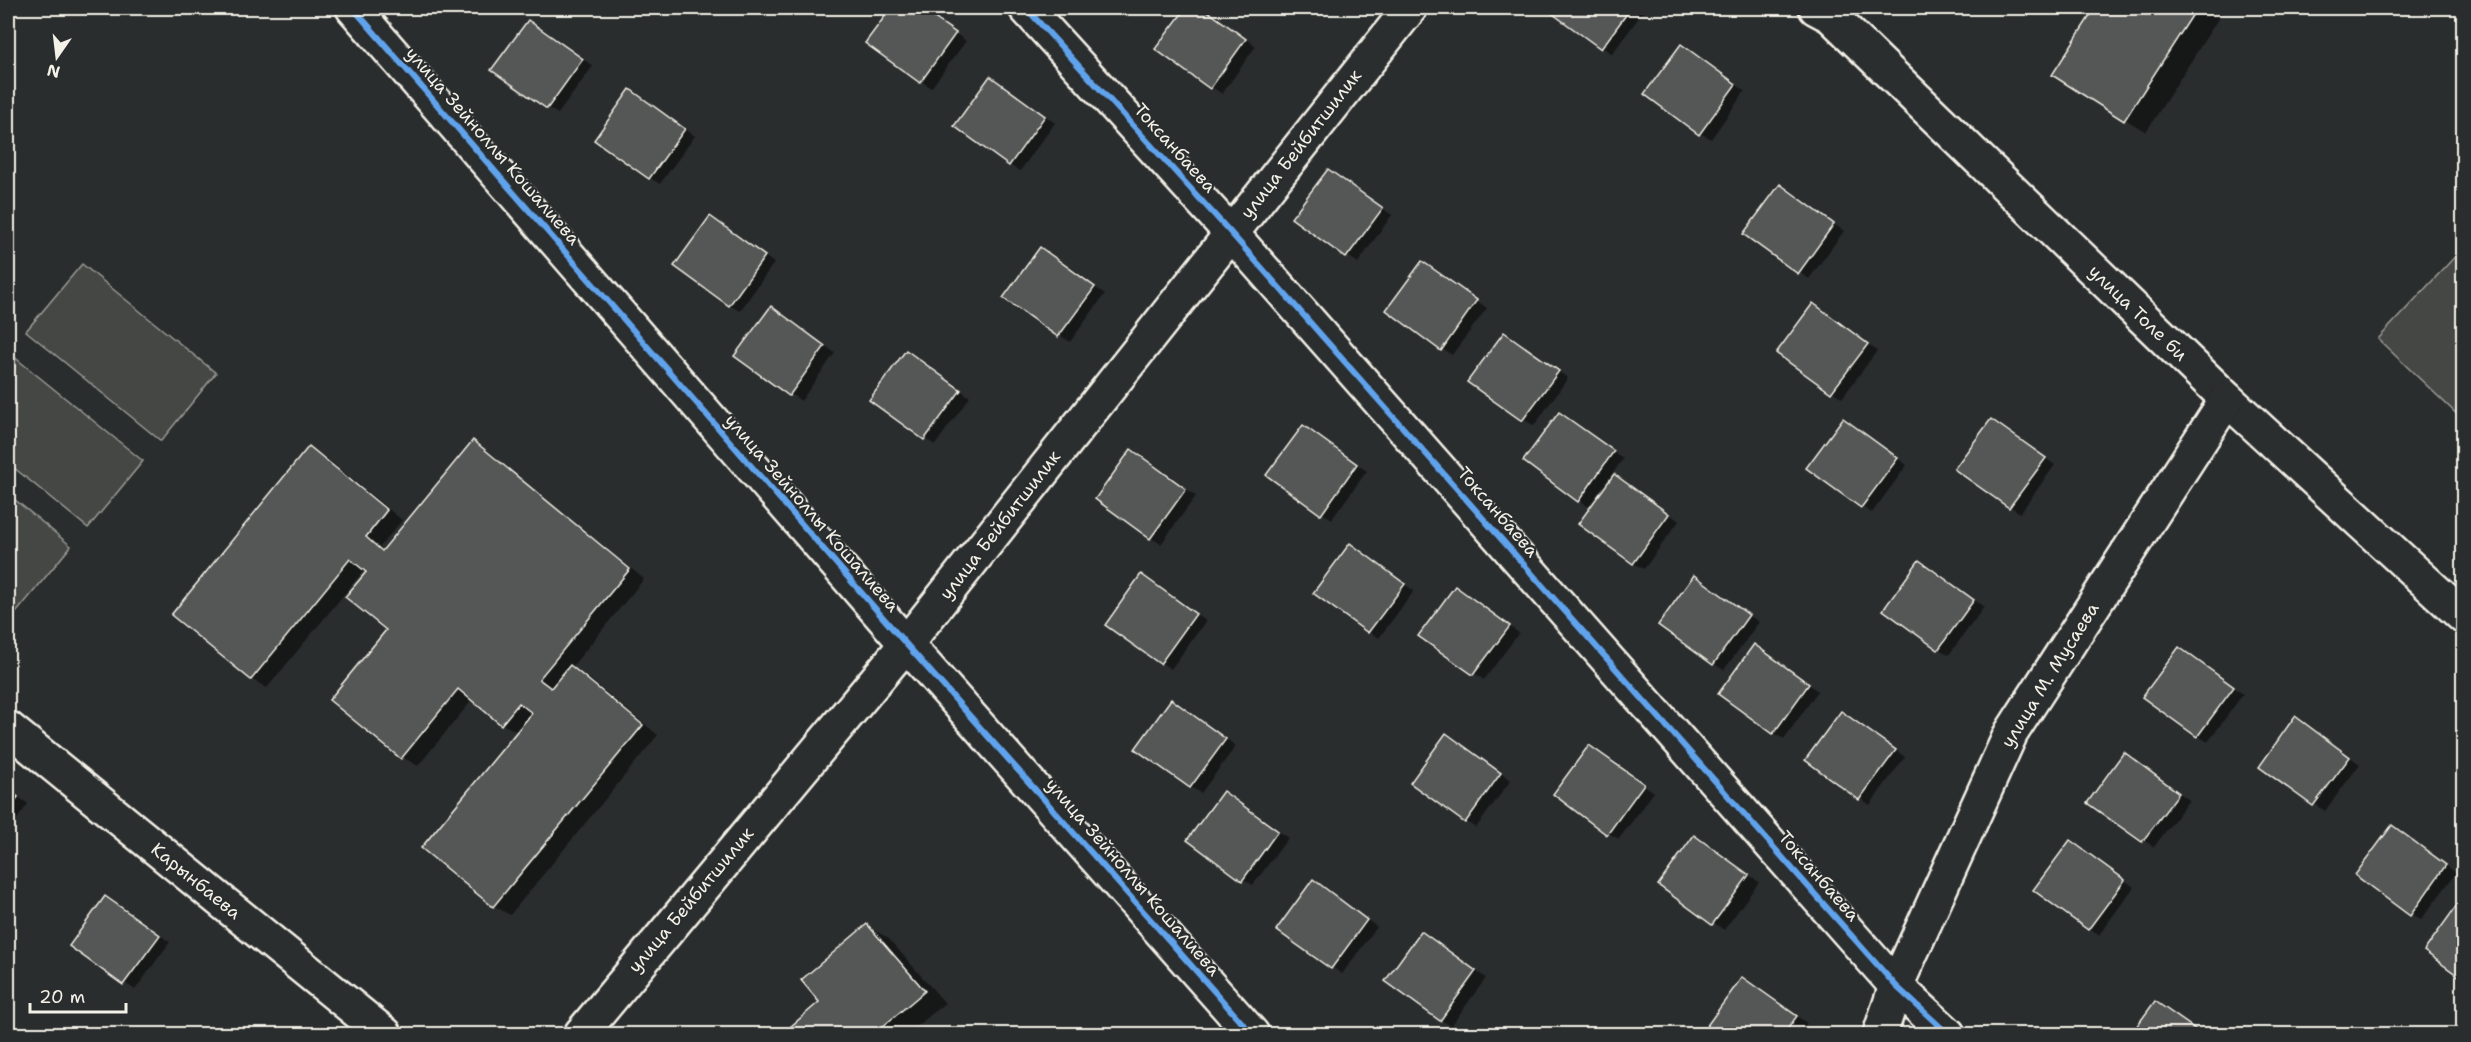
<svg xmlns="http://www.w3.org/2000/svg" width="2471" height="1042" viewBox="0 0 2471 1042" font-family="'Shantell Sans',sans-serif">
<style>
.green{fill:#444645;stroke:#9c9c96;stroke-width:1.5}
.shadow{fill:#0007}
.building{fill:#555756;stroke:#f4f1e8;stroke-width:1.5}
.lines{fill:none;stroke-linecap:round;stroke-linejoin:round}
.minor-casing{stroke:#f4f1e8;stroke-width:38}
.minor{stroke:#2a2d2e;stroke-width:33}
.cycleway-casing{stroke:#2a2d2e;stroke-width:10}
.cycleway{stroke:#60a3ed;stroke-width:6}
.labels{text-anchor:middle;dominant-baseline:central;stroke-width:4.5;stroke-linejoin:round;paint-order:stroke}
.street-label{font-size:18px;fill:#f4f1e8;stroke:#2a2d2e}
</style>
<rect width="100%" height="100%" fill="#2a2d2e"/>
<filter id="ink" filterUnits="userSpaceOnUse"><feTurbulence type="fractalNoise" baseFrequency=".0167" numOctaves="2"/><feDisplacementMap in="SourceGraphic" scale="12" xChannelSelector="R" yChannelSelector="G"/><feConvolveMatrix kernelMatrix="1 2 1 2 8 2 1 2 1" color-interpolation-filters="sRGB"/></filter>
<g filter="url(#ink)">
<!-- green -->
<g class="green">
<path d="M2463,248v172l-85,-81z"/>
<path d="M82,264l134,109 -55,68 -135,-110z"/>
<path d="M8,352l135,109 -55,67 -80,-65z"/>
<path d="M8,494l63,52 -55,67 -8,-7z"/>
</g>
<!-- shadow -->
<g class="shadow">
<path d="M893,8h27l46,33 -35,47 -64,-45z"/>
<path d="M1188,8h15l53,38 -34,48 -65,-45z"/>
<path d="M1549,8h97l-34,46 -64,-45z"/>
<path d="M2097,8h128l-79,124 -92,-57z"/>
<path d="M529,22l64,44 -35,48 -11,-6z"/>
<path d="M1692,52l53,39 -34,48 -11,-6z"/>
<path d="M1001,84l54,39 -35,48 -11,-6z"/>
<path d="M641,97l54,39 -35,48 -10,-6z"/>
<path d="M1339,177l53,38 -34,48 -65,-45z"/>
<path d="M1780,186l64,45 -35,48 -64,-45z"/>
<path d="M721,224l53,39 -34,48 -11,-6z"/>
<path d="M1051,256l54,38 -35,48 -65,-45z"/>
<path d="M1423,263l64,45 -35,47 -10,-6z"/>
<path d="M1824,311l53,40 -35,47 -64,-45z"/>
<path d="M782,314l53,39 -34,48 -65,-45z"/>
<path d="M1504,334l64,44 -34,48 -65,-45z"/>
<path d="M917,358l53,39 -35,48 -10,-6z"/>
<path d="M1560,414l63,45 -31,43 2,2 31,-22 54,39 -35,48 -11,-6 -42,-55 -13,-8z"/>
<path d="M1844,420l63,45 -35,48 -10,-6z"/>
<path d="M2002,427l53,38 -35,48 -64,-45z"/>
<path d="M1313,433l54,38 -35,48 -10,-6z"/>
<path d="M473,442l16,10 155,127 -73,89 15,8 72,59 -148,180 -16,-9 -71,-58 95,-116 -16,-8 -29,-25 -55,67 -16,-9 -14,-127 -20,-58 -3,-3 -98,119 -16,-9 58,-231 16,9 77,63 -22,27 5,4z"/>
<path d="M1132,451l64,45 -35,48 -10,-6z"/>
<path d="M1361,551l53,40 -35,47 -10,-6z"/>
<path d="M1930,568l54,39 -35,48 -10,-6z"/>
<path d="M1695,577l64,45 -35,48 -10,-6z"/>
<path d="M1152,582l54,39 -35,48 -10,-6z"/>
<path d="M1455,588l64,45 -35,47 -64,-45z"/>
<path d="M1765,652l53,39 -34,48 -11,-6z"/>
<path d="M2190,655l53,39 -35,48 -10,-6z"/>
<path d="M1172,701l64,45 -35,47 -11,-6z"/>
<path d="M1852,719l53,38 -35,48 -63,-45z"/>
<path d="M2306,725l54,39 -35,47 -64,-45z"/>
<path d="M1447,735l64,45 -35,48 -11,-7z"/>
<path d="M1590,747l64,45 -35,47 -11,-6z"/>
<path d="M2135,760l54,40 -35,47 -64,-45z"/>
<path d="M8,789l20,15 -20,28z"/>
<path d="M1224,793l64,45 -35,47 -10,-6z"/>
<path d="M2403,833l53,40 -35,47 -10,-6z"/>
<path d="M1695,837l64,45 -35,48 -64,-45z"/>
<path d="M2081,848l53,39 -35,48 -63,-45z"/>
<path d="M1324,888l53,39 -35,47 -64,-45z"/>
<path d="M105,898l65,44 -35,48 -64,-45z"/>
<path d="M867,926l21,12 57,65 -37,31h-124l38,-32z"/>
<path d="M1422,933l64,45 -35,48 -10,-6z"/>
<path d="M1742,979l65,44 -8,11h-80l-11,-8z"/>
<path d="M2156,1003l10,6 36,25h-69z"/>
</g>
<!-- building -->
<g class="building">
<path d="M891,8h29l36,25 -36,50 -55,-40z"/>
<path d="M1186,8h17l43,31 -36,50 -55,-40z"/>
<path d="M1547,8h84l-30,41 -55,-40z"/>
<path d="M2095,8h102l-73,113 -72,-46z"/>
<path d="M528,20l55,39 -36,50 -56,-39z"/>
<path d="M1681,44l55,40 -37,51 -55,-41z"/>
<path d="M990,76l55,40 -36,50 -55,-40z"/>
<path d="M630,89l55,40 -36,50 -55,-39z"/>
<path d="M1328,169l55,39 -37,50 -55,-40z"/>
<path d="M1780,184l54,40 -36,50 -55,-40z"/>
<path d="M710,216l55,40 -36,50 -55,-40z"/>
<path d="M1040,247l55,40 -37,50 -55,-39z"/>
<path d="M1422,261l55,39 -36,51 -55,-41z"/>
<path d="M1813,303l55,41 -37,49 -55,-40z"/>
<path d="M771,306l54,40 -36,50 -55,-40z"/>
<path d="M1504,332l55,39 -37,50 -55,-39z"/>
<path d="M906,350l55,40 -37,50 -55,-40z"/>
<path d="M1559,412l55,39 -36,51 -55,-41z"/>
<path d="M1843,418l55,40 -37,50 -55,-40z"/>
<path d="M1991,419l55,39 -37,50 -55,-39z"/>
<path d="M1303,425l54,39 -36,51 -55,-40z"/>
<path d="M473,440l157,129 -91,110 12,9 19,-23 73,60 -150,182 -72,-59 111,-135 -13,-10 -18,22 -43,-36 -57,70 -72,-59 57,-70 -41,-33 21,-25 -16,-13 -99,121 -80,-65 138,-169 78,64 -21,27 16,14z"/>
<path d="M1131,449l55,40 -36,50 -55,-40z"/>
<path d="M1614,474l55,40 -36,50 -55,-40z"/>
<path d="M1350,543l55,41 -37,49 -55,-40z"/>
<path d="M1919,560l55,40 -36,50 -55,-40z"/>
<path d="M1141,574l55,40 -36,50 -55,-39z"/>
<path d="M1694,575l55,40 -36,50 -55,-40z"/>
<path d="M1455,586l55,40 -37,49 -55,-39z"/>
<path d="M1754,644l55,40 -36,50 -55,-40z"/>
<path d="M2179,647l55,40 -37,50 -55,-40z"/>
<path d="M1171,699l55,40 -36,49 -55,-39z"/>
<path d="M1841,711l55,39 -37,50 -54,-40z"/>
<path d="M2295,716l55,41 -37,49 -54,-39z"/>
<path d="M1446,733l55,40 -36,50 -55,-40z"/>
<path d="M1589,745l55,39 -37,51 -54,-41z"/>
<path d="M2124,752l55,41 -37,49 -55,-39z"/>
<path d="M8,789l10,8 -10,15z"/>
<path d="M1223,791l55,40 -36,50 -55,-41z"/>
<path d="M2392,825l54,40 -36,51 -55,-41z"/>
<path d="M1694,835l55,40 -37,50 -54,-40z"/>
<path d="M2070,840l55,40 -37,50 -55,-40z"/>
<path d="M1313,879l54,41 -36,49 -55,-39z"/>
<path d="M105,896l55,39 -37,50 -54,-39z"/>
<path d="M2460,901l4,3v76l-40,-29z"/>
<path d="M867,924l58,67 -51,43h-92l37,-32 -18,-22z"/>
<path d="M1421,931l55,40 -36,50 -55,-40z"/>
<path d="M1742,977l55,39 -13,18h-68l-10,-7z"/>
<path d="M2155,1001l47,33h-71z"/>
</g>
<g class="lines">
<defs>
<g id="minor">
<path d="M353,8l553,636 346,390"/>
<path d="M1026,8l205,225 665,753 52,48"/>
<path d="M1816,8l15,8 396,383 237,218"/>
<path d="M8,728l377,306"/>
<path d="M581,1034l325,-390 504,-636"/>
<path d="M1880,1034l16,-48 115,-253 216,-334"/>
</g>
</defs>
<!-- minor casing -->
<use href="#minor" class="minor-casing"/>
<!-- minor -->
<use href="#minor" class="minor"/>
<defs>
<g id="cycleway">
<path d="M353,8l553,636 346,390"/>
<path d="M1026,8l205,225 665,753 52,48"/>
</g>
</defs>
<!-- cycleway casing -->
<use href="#cycleway" class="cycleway-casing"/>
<!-- cycleway -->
<use href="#cycleway" class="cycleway"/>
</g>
</g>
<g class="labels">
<!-- street labels -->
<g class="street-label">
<text transform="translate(1301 144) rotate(-52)">улица Бейбитшилик</text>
<text transform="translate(493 146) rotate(49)">улица Зейноллы Кошалиева</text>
<text transform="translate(1175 148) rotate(48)">Токсанбаева</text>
<text transform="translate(2138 313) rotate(44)">улица Толе би</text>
<text transform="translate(1498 512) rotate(49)">Токсанбаева</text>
<text transform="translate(812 513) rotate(49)">улица Зейноллы Кошалиева</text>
<text transform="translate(1000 525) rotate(-52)">улица Бейбитшилик</text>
<text transform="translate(2050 675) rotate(-58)">улица М. Мусаева</text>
<text transform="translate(1819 876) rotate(49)">Токсанбаева</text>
<text transform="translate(1133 877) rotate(49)">улица Зейноллы Кошалиева</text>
<text transform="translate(196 881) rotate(39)">Карынбаева</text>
<text transform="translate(691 900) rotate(-50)">улица Бейбитшилик</text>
</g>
</g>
<!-- margin -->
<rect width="2471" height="1042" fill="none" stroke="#2a2d2e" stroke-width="30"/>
<rect x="15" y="15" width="2441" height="1012" fill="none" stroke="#f4f1e8" stroke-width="2" filter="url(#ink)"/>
<!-- north arrow -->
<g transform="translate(57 57) rotate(194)" stroke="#2a2d2e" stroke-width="4.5" paint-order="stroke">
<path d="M0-4.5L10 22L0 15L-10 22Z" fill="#f4f1e8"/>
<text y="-9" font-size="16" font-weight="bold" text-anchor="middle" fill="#f4f1e8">N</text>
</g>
<!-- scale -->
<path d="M30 1003v9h96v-9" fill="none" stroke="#f4f1e8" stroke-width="3"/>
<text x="39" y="1003" font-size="18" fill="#f4f1e8" stroke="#2a2d2e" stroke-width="4.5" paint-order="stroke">20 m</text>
</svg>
